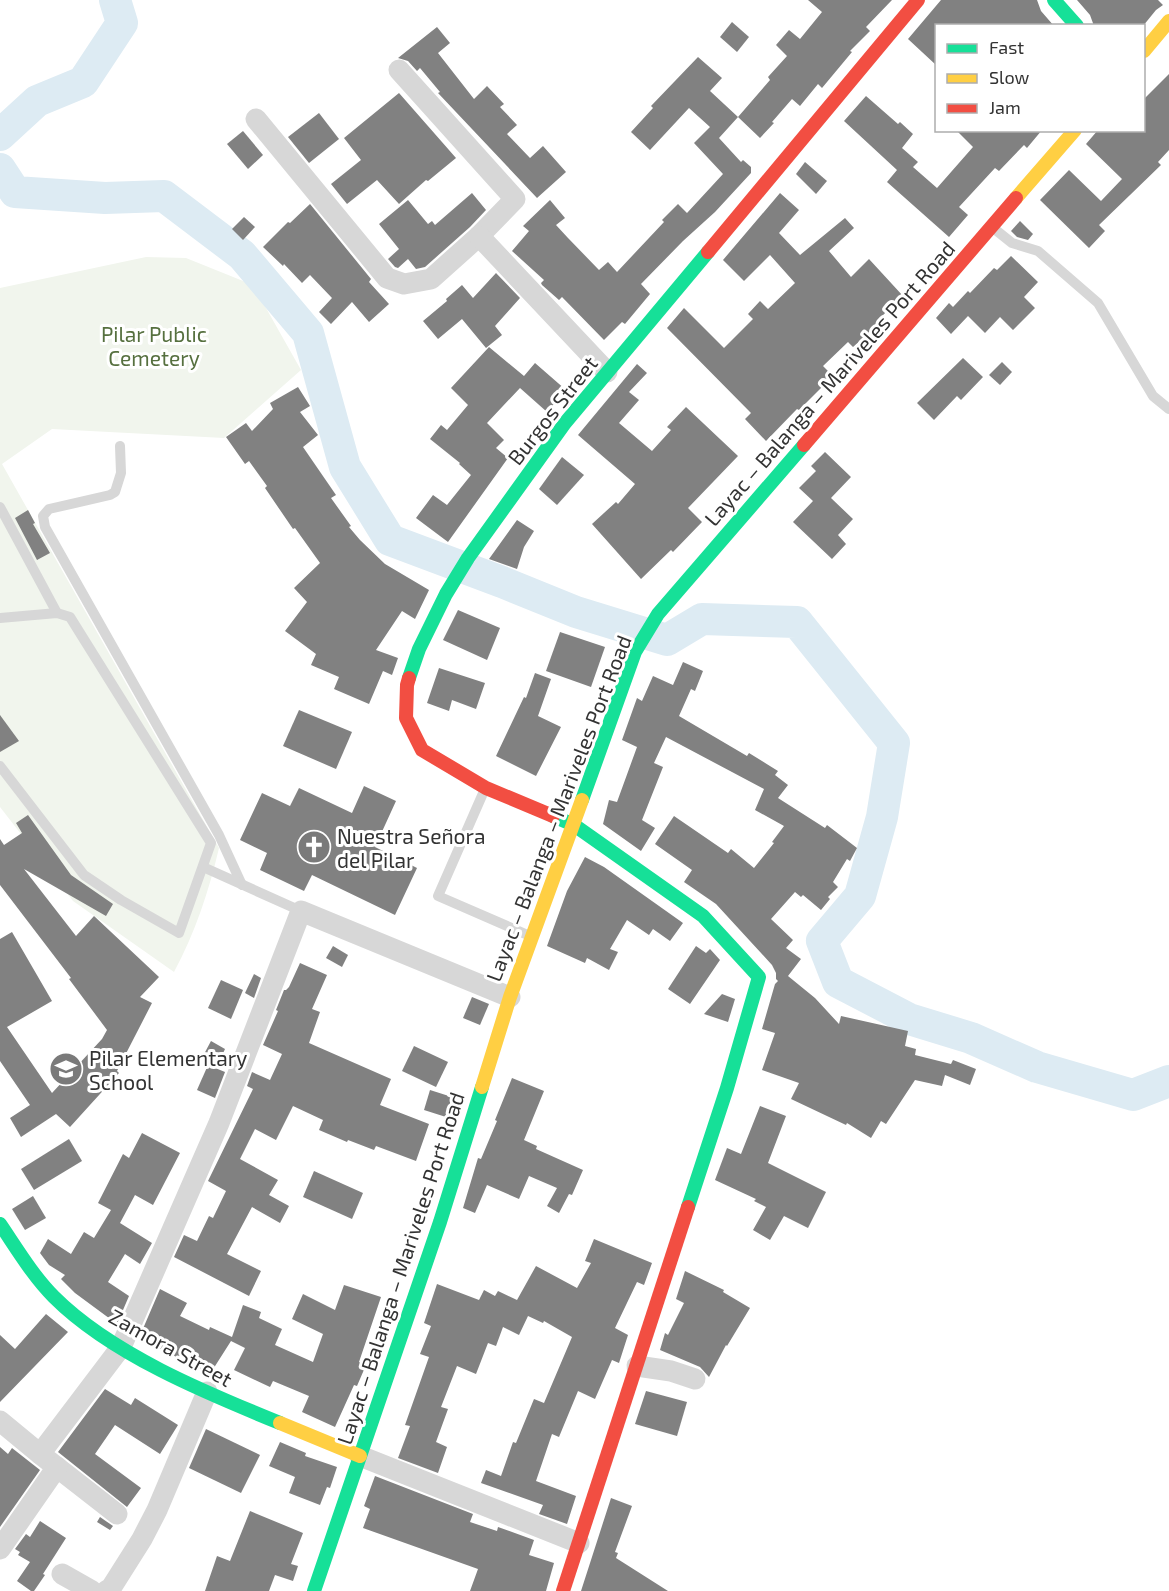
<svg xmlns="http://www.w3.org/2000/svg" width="1169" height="1591" viewBox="0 0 1169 1591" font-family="'Exo 2',sans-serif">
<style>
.green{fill:#f1f5ed}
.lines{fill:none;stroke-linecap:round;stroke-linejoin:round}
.river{stroke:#ddebf3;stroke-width:32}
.building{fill:#818181}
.lane{stroke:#d7d7d7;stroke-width:10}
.street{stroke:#d7d7d7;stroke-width:21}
.fast{stroke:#16e098;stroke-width:14}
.slow{stroke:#ffcf43;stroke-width:14}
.jam{stroke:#f24e42;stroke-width:14}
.labels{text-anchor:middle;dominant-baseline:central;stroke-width:6;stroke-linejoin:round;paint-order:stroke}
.park-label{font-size:21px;fill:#56703f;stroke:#fff}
.street-label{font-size:21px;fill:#333;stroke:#fff}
.poi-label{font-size:21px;fill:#333;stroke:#fff;text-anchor:start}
</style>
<rect width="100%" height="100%" fill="#fff"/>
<!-- green -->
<path class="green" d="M146,257l40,1 67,27 48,85 -77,68 -172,-9 -50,35 217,384c-10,43 -24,85 -45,124l-101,-71 -73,-94v-519z"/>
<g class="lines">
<!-- river -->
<g class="river">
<path d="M0,135l37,-34 46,-19 39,-59 -7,-23"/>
<path d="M0,169l15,23 90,6 59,-2 78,59 66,78 37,134 45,73 112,42 74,30 91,28 35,-21 95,3 97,121 -12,74 -22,79 -38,45 16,41 71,37 62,19 66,29 96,28 36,-14"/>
</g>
</g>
<!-- building -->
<g class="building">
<path d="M808,0h84l-26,27 4,4 -20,20 2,1 -30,36 -4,-4 -18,22 -8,-7 -20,23 2,1 -14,15 -22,-21 32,-37 -2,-3 19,-21 -11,-11 13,-15 11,9 22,-27z"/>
<path d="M941,0h96l4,11 13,15h-118v39l-28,-26z"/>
<path d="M1077,0h81l5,5 -7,5 -13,16h-49l-4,-11z"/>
<path d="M732,22l17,15 -12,15 -17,-15z"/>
<path d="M437,27l13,16 -12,10 36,46 13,-13 17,18 -4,3 17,18 -10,9 23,24 13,-12 23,26 -29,26 -99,-105 2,-1 -20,-24 -3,3 -9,-10 -10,-3z"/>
<path d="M698,57l24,21 -12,13 28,26 -19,21 22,24 2,-2 8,7v6l-36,39 -32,29 -42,43 9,10 -25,30 -3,-2 -18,18 -42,-43 -3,3 -17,-15 -1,-2 3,-3 -32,-29 17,-20 -6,-5 27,-26 15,18 -9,7 12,13 31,32 9,-8 9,10 47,-50 -2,-2 16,-16 9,9 36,-39 -29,-31 16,-16 -21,-19 -39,42 -19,-18 22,-24 -2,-2z"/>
<path d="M1169,74v76l-11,12 3,3 -62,60 6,6 -16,17 -49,-48 29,-30 32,31 21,-22 -36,-35 12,-14h45v-30z"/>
<path d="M399,93l57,65 -28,23 -2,-1 -27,24 -22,-24 -30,24 -16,-20 30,-24 -17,-22z"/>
<path d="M866,96l32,28 2,-2 13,12 -11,14 16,14 -5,5 24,21 36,-41 -17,-17h86l-15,18 -3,-3 -25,26 -4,-3 -36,39 9,8 -19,22 -62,-55 10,-12 -53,-49z"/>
<path d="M319,113l20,26 -30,24 -21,-26z"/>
<path d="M243,131l20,24 -15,14 -21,-25z"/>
<path d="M805,162l22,19 -11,13 -20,-20z"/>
<path d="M472,193l14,17 -16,17 -45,40 -9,2 -8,-10 -10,9 -3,-1 -7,-8 11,-10 -20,-25 29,-24 20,24 4,-3 3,4z"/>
<path d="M780,193l19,17 -20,23 21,22 45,-37 9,10 -25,23 22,26 18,-18 34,37 -21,20 6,5 -14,15 -4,-4 -17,15 -5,-5 -25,24 10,10 -34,34 -2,-1 -31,32 -21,-22 6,-6 -84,-85 17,-20 40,40 29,-29 -5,-5 12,-13 8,8 27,-26 -25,-28 -26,26 -21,-21z"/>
<path d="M310,204l61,75 -2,3 20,22 -20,18 -17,-20 -21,22 -12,-12 13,-14 -22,-23 -8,8 -18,-19 -1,2 -20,-19 25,-25 2,1z"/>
<path d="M244,217l11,10 -12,13 -11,-11z"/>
<path d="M1020,221l13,13 -5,6 -11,-3 -6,-6z"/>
<path d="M1011,256l27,26 -14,15 11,11 -22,22 -13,-13 -15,16 -17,-17 -17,18 -15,-16 13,-15 4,4 15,-16 2,2 24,-25 3,2z"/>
<path d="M496,273l24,25 -25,28 7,9 -16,13 -24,-29 -24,20 -15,-18 24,-20 -1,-2 16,-14 11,13z"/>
<path d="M489,347l35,29 11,-13 31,27 -19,22 -27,-24 -33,35 17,17 -8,8 12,10 -60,84 -32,-24 17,-23 14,10 24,-30 -12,-11 1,-1 -30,-24 11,-14 6,5 21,-25 -17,-17z"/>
<path d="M963,358l20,19 -22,23 -4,-4 -23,24 -17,-17z"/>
<path d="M1002,362l10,10 -12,13 -11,-10z"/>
<path d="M637,364l10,9 -18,19 10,8 -20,23 33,28 19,-21 -4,-3 19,-20 52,49 -50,52 14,14 -29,30 -2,-2 -30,29 -49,-55 24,-22 2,2 17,-20 -57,-49z"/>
<path d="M298,387l12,19 -10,6 18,23 -15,12 33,48 -5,3 20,28 -2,1 11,13 25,24 44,26 -14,29 -13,-8 -26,39 22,8 -6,17 -9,-4 -14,33 -35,-15 5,-12 -28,-12 5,-11 -31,-23 22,-29 -13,-14 26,-25 -25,-35 -2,1 -28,-41 2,-2 -18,-25 -4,3 -19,-27 20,-14 6,8 21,-22 -3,-6z"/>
<path d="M825,452l26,25 -20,21 22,21 -15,16 8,9 -14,15 -39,-37 20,-21 -14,-13 17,-17 -5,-5z"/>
<path d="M562,457l22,18 -27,30 -18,-16z"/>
<path d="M28,510l7,13 -2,1 17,29 -13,7 -22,-42z"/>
<path d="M517,520l17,11 -10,16 -7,22 -28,-10z"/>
<path d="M458,610l42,18 -13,32 -44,-20z"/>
<path d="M560,632l45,15 -14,40 -45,-16z"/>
<path d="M683,662l20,9 -8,20 -4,-2 -12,27 68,40 2,-3 29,18 -3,4 13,10 -10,13 47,30 2,-3 30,23 -7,13 -3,-2 -14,23 5,5 -10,10 2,2 -9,11 -18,-15 -2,2 -6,-5 -24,27 22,21 -7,8 15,11 -13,17 27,22 24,26 2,-8 67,15 -3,15 11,3 -1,6 36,9 2,-4 23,9 -6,16 -25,-10 -3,11 -27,-6 -29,44 -5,-3 -10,17 -24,-15 -1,2 -55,-26 8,-16 -37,-13 13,-37 -13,-4 13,-45 3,-3 -2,-2v-6l-4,-8 -56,-61 -32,-22 8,-12 -37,-26 19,-28 54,37 3,-4 23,19 20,-25 -2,-1 12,-16 -29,-16 9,-21 -98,-52 -12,26 9,4 -21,53 13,8 -14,23 -38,-27 6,-24 8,2 20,-55 -15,-7 15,-42 5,3 11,-25 20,9z"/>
<path d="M439,668l46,15 -9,26 -24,-9 -3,11 -22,-8z"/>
<path d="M535,673l16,6 -13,37 23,11 -25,49 -40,-20 28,-59 2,1z"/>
<path d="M299,710l53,22 -16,37 -53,-23z"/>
<path d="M0,715l19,26 -19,11z"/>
<path d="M364,786l32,15 -21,46 42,21 -22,47 -83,-40 -8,16 -44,-21 7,-17 -27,-13 22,-47 28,13 9,-18 53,25z"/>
<path d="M28,815l43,60 42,29 -7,12 -82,-47 52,67 18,-20 65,61 -19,20 12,6 -35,68 2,2 -49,54 -14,-13 -35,23 -11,-19 20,-13 -30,-44v-122l12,-7 40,69 -45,26 45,66 50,-54 5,-9 -38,-51 2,-1 -71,-93v-46l4,6 18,-12 -6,-10z"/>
<path d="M585,857l19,10 79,56 -13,18 -17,-12 -4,6 -22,-15 -17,29 8,3 -9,18 -22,-12 -2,5 -38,-17 20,-55z"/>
<path d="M333,946l15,9 -6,12 -16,-9z"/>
<path d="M696,946l10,7 4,-4 10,11 -30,44 -22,-15z"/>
<path d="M300,963l27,12 -15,34 8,3 -11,31 82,36 -11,26 49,19 -13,37 -40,-15 -2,4 -26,-10 -1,2 -28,-12 4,-10 -30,-14 -17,34 -21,-11 -15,30 38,21 -9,15 20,11 -9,17 -28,-16 -25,47 34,17 -12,25 -75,-39 10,-22 13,6 12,-25 4,2 13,-27 -18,-10 45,-92 -6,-3 5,-14 18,8 12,-26 -19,-9 15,-34 -2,-1 8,-20h2l3,-3z"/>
<path d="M254,974l7,4 -7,20 -9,-5z"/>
<path d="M221,980l22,10 -12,29 -23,-11z"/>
<path d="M722,994l13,5 -7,23 -24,-8z"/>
<path d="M472,997l17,7 -9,21 -17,-7z"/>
<path d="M211,1041l14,8 -7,15 -15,-8z"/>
<path d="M414,1046l34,16 -12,25 -34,-16z"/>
<path d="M208,1065l17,7 -10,26 -18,-8z"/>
<path d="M512,1078l32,13 -20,49 13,6 -1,3 47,21 -11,25 -3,-1 -10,19 -12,-7 10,-18 -28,-12 -10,23 -32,-14 -12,28 -12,-5 15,-50 3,1 16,-38 -2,-1z"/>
<path d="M430,1090l22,7 -6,20 -22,-7z"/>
<path d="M760,1106l26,10 -18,47 58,29 -18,36 -24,-12 -14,24 -17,-10 13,-23 -12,-6 2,-2 -41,-19 12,-32 14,6z"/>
<path d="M142,1133l38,20 -27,52 -18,-10 -15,28 32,20 -12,21 -15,-10 -17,28 21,14 -12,28 -42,-31 -14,-14 4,-4 -16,-10 -9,-12 8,-14 23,15 13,-22 10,6 17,-28 -13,-7 25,-49 6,4z"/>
<path d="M69,1139l13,22 -48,29 -13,-21z"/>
<path d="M314,1171l49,22 -11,26 -49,-22z"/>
<path d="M33,1196l13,22 -21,12 -13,-21z"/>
<path d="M594,1239l58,24 -8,22 -7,-3 -22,46 13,7 -9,28 -7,-3 -17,39 -17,-8 -19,46 -7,-3 -16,47 40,15 -9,28 -28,-10 4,-9 -62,-22 5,-13 15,6 12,-34 3,1 18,-44 10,4 28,-66 -28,-16 -1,2 -15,-7 -9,19 -16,-8 -7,19 -8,-3 -12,31 -19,-8 -16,41 7,2 -12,33 11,5 -9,26 -40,-15 12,-32 -5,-1 24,-68 -9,-3 11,-28 -7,-3 13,-39 42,16 5,-10 11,6 3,-5 19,9 19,-34 41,22 14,-25 -6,-2z"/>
<path d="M685,1271l39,19 -1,2 27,16 -23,38 -1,-1 -17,32 -9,-10 -40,-17 5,-17 3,2 16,-32 -8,-4z"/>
<path d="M344,1285l37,12 -22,65 7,3 -9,21 -3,-1 -19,42 -33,-15 7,-16 -36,-15 -3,6 -36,-17 11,-22 -14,-7 -21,33 -71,-36 21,-49 27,14 -7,13 29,14 1,-3 22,10 11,-32 18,7 -2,6 23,11 -7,16 38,17 10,-28 -31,-15 11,-25 32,16z"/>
<path d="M46,1314l22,18 -68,70v-67l15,14z"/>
<path d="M105,1389l26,16 4,-7 43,27 -18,29 -45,-29 -20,29 46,34 -14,19 -69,-55z"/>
<path d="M646,1391l41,11 -10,34 -42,-12z"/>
<path d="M206,1429l54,26 -19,38 -52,-25z"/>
<path d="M280,1442l26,11 -1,3 32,11 -7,21 -3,-1 -7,18 -31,-12 6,-16 -26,-11z"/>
<path d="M0,1447l8,7 4,-6 28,22 -40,57z"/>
<path d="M375,1476l98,38 -3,8 27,9 1,-4 36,13 -5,15 25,8 -8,28h-76l8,-22 -115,-41 7,-19 -6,-3z"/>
<path d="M611,1498l21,8 -17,46 3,1 -2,5 52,33h-87z"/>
<path d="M250,1511l53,22 -12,31 7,2 -5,15 -18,-6 -6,16h-64l12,-35 13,5z"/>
<path d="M100,1517l13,9 -3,4 -13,-8z"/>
<path d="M40,1521l26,17 -23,36 2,1 -11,16h-3l-14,-10 13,-19 -12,-7 2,-3 -5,-3 11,-15 4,3z"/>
</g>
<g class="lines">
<!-- lane -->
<g class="lane">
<path d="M992,227l20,16 26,8 60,52 55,93 16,13"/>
<path d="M120,446l1,27 -6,19 -5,3 -61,14 -6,7 2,11 174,308 23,50"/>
<path d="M0,507l57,106"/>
<path d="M0,618l57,-5 13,4 141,226 -32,90 -58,-33 -37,-25 -84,-109"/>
<path d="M484,791l-46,105 92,40"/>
<path d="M203,867l98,44"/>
</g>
<!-- street -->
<g class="street">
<path d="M256,119l131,159 17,6 27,-5 48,-43 36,-37 -116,-129"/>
<path d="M479,236l128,136"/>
<path d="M637,1366l34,5 24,8"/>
<path d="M0,1421l40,33"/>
<path d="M360,1456l219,87"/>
<path d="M117,1514l-77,-60 81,-107 98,-224 82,-212 209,86"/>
<path d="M0,1549l57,-82"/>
<path d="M62,1574l30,17"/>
<path d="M106,1591l5,-3 31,-49 15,-29 50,-118"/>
</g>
<!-- fast -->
<g class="fast">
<path d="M1054,0l23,26"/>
<path d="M409,678l10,-29 27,-55 22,-36 97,-135 143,-171"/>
<path d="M582,800l53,-148 23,-38 146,-169"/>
<path d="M553,816l21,9 129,91 56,61 -32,111 -39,119"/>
<path d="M0,1224c17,25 33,52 54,73 57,57 152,96 226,126"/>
<path d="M314,1591l126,-369 42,-135"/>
</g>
<!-- slow -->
<g class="slow">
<path d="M1144,51l25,-30"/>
<path d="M1016,198l59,-68"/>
<path d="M482,1087l28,-90 72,-197"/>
<path d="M280,1423l80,33"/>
</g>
<!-- jam -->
<g class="jam">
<path d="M708,252l210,-252"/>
<path d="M804,445l212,-247"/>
<path d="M409,678l-2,7 -1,33 16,32 64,38 67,28"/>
<path d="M563,1591l125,-384"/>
</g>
</g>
<!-- icons -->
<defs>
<symbol id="church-disc" viewBox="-11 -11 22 22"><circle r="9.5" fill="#7a7a7a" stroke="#fff"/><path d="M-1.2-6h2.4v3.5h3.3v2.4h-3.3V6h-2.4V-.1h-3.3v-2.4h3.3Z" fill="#fff"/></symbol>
<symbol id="school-disc" viewBox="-11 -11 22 22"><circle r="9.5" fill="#7a7a7a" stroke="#fff"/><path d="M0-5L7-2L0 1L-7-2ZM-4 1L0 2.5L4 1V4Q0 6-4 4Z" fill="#fff"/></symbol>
</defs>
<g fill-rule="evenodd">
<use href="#church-disc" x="295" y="828" width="38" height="38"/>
<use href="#school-disc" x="47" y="1050" width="38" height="38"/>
</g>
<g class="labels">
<!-- park labels -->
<g class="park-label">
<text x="154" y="333">Pilar Public<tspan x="154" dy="24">Cemetery</tspan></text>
</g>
<!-- street labels -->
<g class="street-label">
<text transform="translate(829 383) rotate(-49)">Layac – Balanga – Mariveles Port Road</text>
<text transform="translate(552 410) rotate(-52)">Burgos Street</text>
<text transform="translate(558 808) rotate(-69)">Layac – Balanga – Mariveles Port Road</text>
<text transform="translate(400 1268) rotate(-72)">Layac – Balanga – Mariveles Port Road</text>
<text transform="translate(171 1347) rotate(29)">Zamora Street</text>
</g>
<!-- poi labels -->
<g class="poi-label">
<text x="337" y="835">Nuestra Señora<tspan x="337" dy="24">del Pilar</tspan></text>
<text x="89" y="1057">Pilar Elementary<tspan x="89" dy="24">School</tspan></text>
</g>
</g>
<!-- legend -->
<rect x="935" y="24" width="210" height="108" fill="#ffffff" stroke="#adadad" stroke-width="1.5"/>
<rect x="947" y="44" width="30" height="9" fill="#16e098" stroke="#adadad" stroke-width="1.5"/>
<text x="989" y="54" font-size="18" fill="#333333">Fast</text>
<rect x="947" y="74" width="30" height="9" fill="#ffcf43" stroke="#adadad" stroke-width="1.5"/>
<text x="989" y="84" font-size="18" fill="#333333">Slow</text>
<rect x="947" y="104" width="30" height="9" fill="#f24e42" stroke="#adadad" stroke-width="1.5"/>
<text x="989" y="114" font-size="18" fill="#333333">Jam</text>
</svg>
